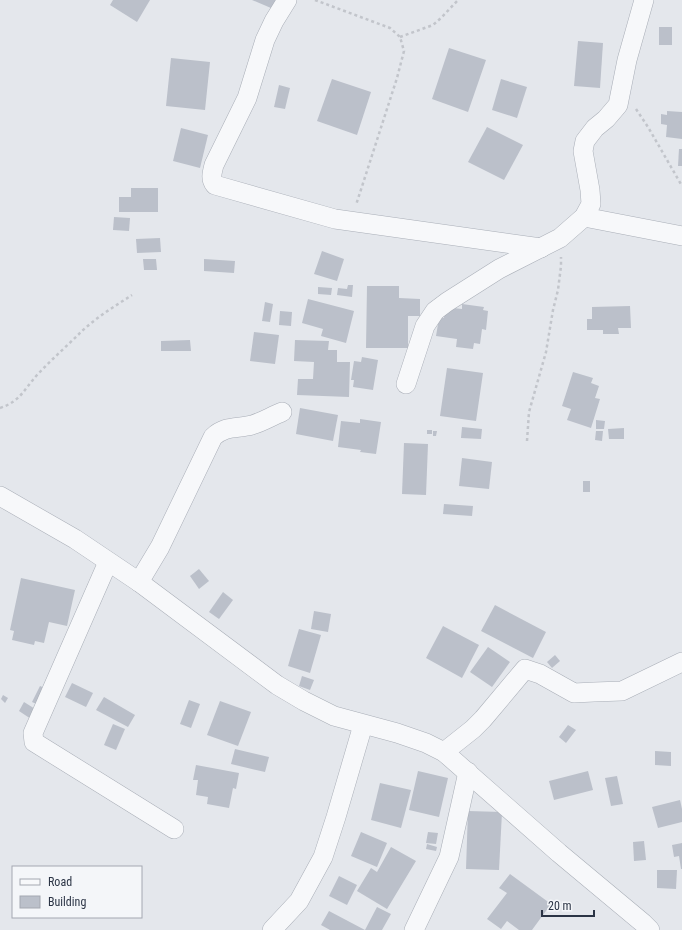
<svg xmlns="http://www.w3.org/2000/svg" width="682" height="930" viewBox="0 0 682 930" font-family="'Roboto Condensed',sans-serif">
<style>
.building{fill:#bbc0ca}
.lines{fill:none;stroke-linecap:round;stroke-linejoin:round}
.minor-casing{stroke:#a9aeb7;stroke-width:20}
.path{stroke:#c2c5cb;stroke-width:2.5;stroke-dasharray:3 3;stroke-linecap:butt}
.minor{stroke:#f7f8fa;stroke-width:19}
</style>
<rect width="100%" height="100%" fill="#e4e7ec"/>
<!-- building -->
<g class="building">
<path d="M113,0h37l-13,22 -27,-17z"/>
<path d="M252,0h31l-5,11z"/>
<rect x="659" y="27" width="13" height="18"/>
<path d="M578,41l25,2 -3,45 -26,-2z"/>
<path d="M449,48l37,12 -18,52 -36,-13z"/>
<path d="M171,58l39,4 -5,48 -39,-4z"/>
<path d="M332,79l39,13 -14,43 -40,-14z"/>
<path d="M501,79l26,8 -10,31 -25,-8z"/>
<path d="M279,85l11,3 -5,21 -11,-2z"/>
<path d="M667,111l15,1v27l-16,-2 1,-12 -6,-1v-10l6,1z"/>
<path d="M487,127l36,18 -19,35 -36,-18z"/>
<path d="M181,128l27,7 -8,33 -27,-7z"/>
<path d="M679,149h3v17h-4z"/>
<path d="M131,188h27v24h-39v-15h12z"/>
<path d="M114,217l16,1 -1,13 -16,-1z"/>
<path d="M160,238l1,14 -24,1 -1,-14z"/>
<path d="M322,251l22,8 -7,22 -23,-7z"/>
<path d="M143,259h13l1,11h-13z"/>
<path d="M204,259l31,2 -1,12 -30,-2z"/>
<path d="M348,285h5l-1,12 -15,-2 1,-7 9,1z"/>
<path d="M367,286h32v12l21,1v17h-12v32h-42z"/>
<path d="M318,287l14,1 -1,7 -13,-1z"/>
<path d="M308,299l46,12 -8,32 -25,-7 2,-7 -21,-6z"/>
<path d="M265,302l8,2 -3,18 -8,-1z"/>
<path d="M462,304l22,3 -1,3 5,1 -2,19 -4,-1 -2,15 -6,-1 -1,6 -17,-2 1,-8 -21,-3 3,-18h5l1,-11 17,2z"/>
<path d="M630,306l1,22h-13l1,6h-16v-4h-16v-11h5v-12z"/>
<path d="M280,311l12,1 -1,14 -12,-1z"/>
<path d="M254,332l25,3 -4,29 -25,-3z"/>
<path d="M190,340l1,11h-30v-10z"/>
<path d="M295,340l34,1 -1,9h9v12h13l-1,35 -52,-2 1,-16h15l1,-17 -20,-1z"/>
<path d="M362,357l16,3 -5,30 -20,-3 1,-7h-3l3,-19 7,1z"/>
<path d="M447,368l36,5 -7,48 -36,-5z"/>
<path d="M573,372l20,6 -2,5 8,3 -4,12 5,1 -9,29 -24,-8 4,-11 -9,-3z"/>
<path d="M300,408l38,7 -5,26 -37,-7z"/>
<path d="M360,419l21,3 -5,32 -16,-2 1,-2 -23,-3 3,-26 19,2z"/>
<path d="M596,420l9,1 -1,8h-8z"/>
<path d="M462,427l20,2 -1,10 -20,-1z"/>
<path d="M624,428v11h-15l-1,-10z"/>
<rect x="427" y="430" width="5" height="4"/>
<path d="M433,431h4l-1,5h-3z"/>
<path d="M596,431h7l-1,10 -7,-1z"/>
<path d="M404,443l24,1 -2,51 -24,-1z"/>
<path d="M462,458l30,4 -3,27 -30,-3z"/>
<rect x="583" y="481" width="7" height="11"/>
<path d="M444,504l29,2 -1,10 -29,-2z"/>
<path d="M199,569l10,12 -10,8 -9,-13z"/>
<path d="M21,578l54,12 -8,36 -18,-4 -5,21 -9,-2 -1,4 -22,-5 2,-9 -4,-1z"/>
<path d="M223,592l10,8 -14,19 -10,-7z"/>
<path d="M495,605l51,27 -13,26 -52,-27z"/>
<path d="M314,611l17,3 -3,18 -17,-3z"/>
<path d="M443,626l36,19 -17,33 -36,-20z"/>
<path d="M299,629l22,6 -11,38 -22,-7z"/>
<path d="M488,647l22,15 -18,25 -22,-15z"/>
<path d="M555,655l5,6 -8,7 -5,-6z"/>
<path d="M302,676l12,4 -4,10 -11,-4z"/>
<path d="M72,683l21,10 -7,14 -21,-10z"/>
<path d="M40,686l9,4 -8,16 -9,-4z"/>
<path d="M3,695l5,3 -3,5 -4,-4z"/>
<path d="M104,697l31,18 -7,12 -32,-17z"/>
<path d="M189,700l11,4 -9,24 -11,-4z"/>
<path d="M220,701l31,11 -13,34 -31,-11z"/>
<path d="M24,702l16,10 -6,9 -15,-10z"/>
<path d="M113,724l12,5 -9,21 -12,-5z"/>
<path d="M568,725l8,5 -10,13 -7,-6z"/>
<path d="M235,749l34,8 -4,15 -34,-8z"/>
<path d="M655,751l16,1v14l-16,-1z"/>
<path d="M196,765l43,8 -3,16 -3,-1 -4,20 -22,-4 1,-7 -12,-2 2,-15h-5z"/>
<path d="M418,771l30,7 -9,39 -30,-7z"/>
<path d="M588,771l5,19 -39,10 -5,-19z"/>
<path d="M617,776l6,28 -12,2 -6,-28z"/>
<path d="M380,783l31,7 -10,38 -30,-8z"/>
<path d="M680,800l2,9v13l-24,6 -6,-21z"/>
<path d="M468,811l34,1 -3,58 -33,-1z"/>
<path d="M361,832l26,11 -10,24 -26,-11z"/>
<path d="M428,832l10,1 -2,11 -10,-1z"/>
<path d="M644,841l2,19 -12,1 -1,-19z"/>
<path d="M682,843v26h-1l-2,-13 -5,1 -2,-12z"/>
<path d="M427,844l10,3 -1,4 -10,-2z"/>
<path d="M391,847l25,14 -29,48 -30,-18 14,-23 6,4z"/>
<path d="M657,870h20l-1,19 -19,-1z"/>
<path d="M510,874l41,30 -19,26h-13l-12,-9 -6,8 -14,-10 20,-26 -8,-5z"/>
<path d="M339,876l18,9 -10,20 -18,-9z"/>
<path d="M377,907l14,7 -9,16h-52l-9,-5 8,-14 36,19z"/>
</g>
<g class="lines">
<defs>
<g id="minor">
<path d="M287,0l-13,21 -9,19 -18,58 -33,67c-2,8 -4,14 1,20l120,34 206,29"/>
<path d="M584,217l98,19"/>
<path d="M406,384l19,-58 10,-15 12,-9 52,-33 61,-31 24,-21 7,-13 -1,-14 -7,-39 2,-10 10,-13 11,-9 12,-14 9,-45 17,-60"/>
<path d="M0,496l75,43 64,43 138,103 27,16 30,15 63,17 29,10 18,9 115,101 84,70 7,7"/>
<path d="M108,562l-75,171 1,9 140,87"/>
<path d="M139,582l21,-35 53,-110c13,-12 24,-8 39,-12 10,-3 20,-9 30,-13"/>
<path d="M444,752l29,-23 10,-10 42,-50 15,5 34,19 20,-1 28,-1 60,-29"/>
<path d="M272,930l27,-29 24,-44 13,-40 27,-92"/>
<path d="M414,930l35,-73 19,-85"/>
</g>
</defs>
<!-- minor casing -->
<use href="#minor" class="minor-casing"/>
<!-- path -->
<g class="path">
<path d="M315,0l75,28 10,9 4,14 -7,27 -41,127"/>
<path d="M400,37l33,-12 8,-7 17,-18"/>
<path d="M636,109l12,18 34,59"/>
<path d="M0,408c21,-7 24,-19 38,-34 14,-15 30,-29 44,-43 15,-14 33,-25 50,-36"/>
<path d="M527,441l2,-29 17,-60 7,-42 5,-20 3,-24v-9"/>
</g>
<!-- minor -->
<use href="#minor" class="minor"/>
</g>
<!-- legend -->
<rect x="12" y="866" width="130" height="52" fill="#f4f6f9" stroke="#a4a8b1"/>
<rect x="20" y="879" width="20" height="6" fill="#f7f8fa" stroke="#a4a8b1"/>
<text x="48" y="886" font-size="12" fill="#2b3445">Road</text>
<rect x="20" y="896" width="20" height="12" fill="#bbc0ca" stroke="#a4a8b1"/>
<text x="48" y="906" font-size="12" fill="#2b3445">Building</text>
<!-- scale -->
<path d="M542 910v6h52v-6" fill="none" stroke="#2b3445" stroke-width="2"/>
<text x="548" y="910" font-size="12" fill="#2b3445" stroke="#f4f6f9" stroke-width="3" paint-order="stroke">20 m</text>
</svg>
